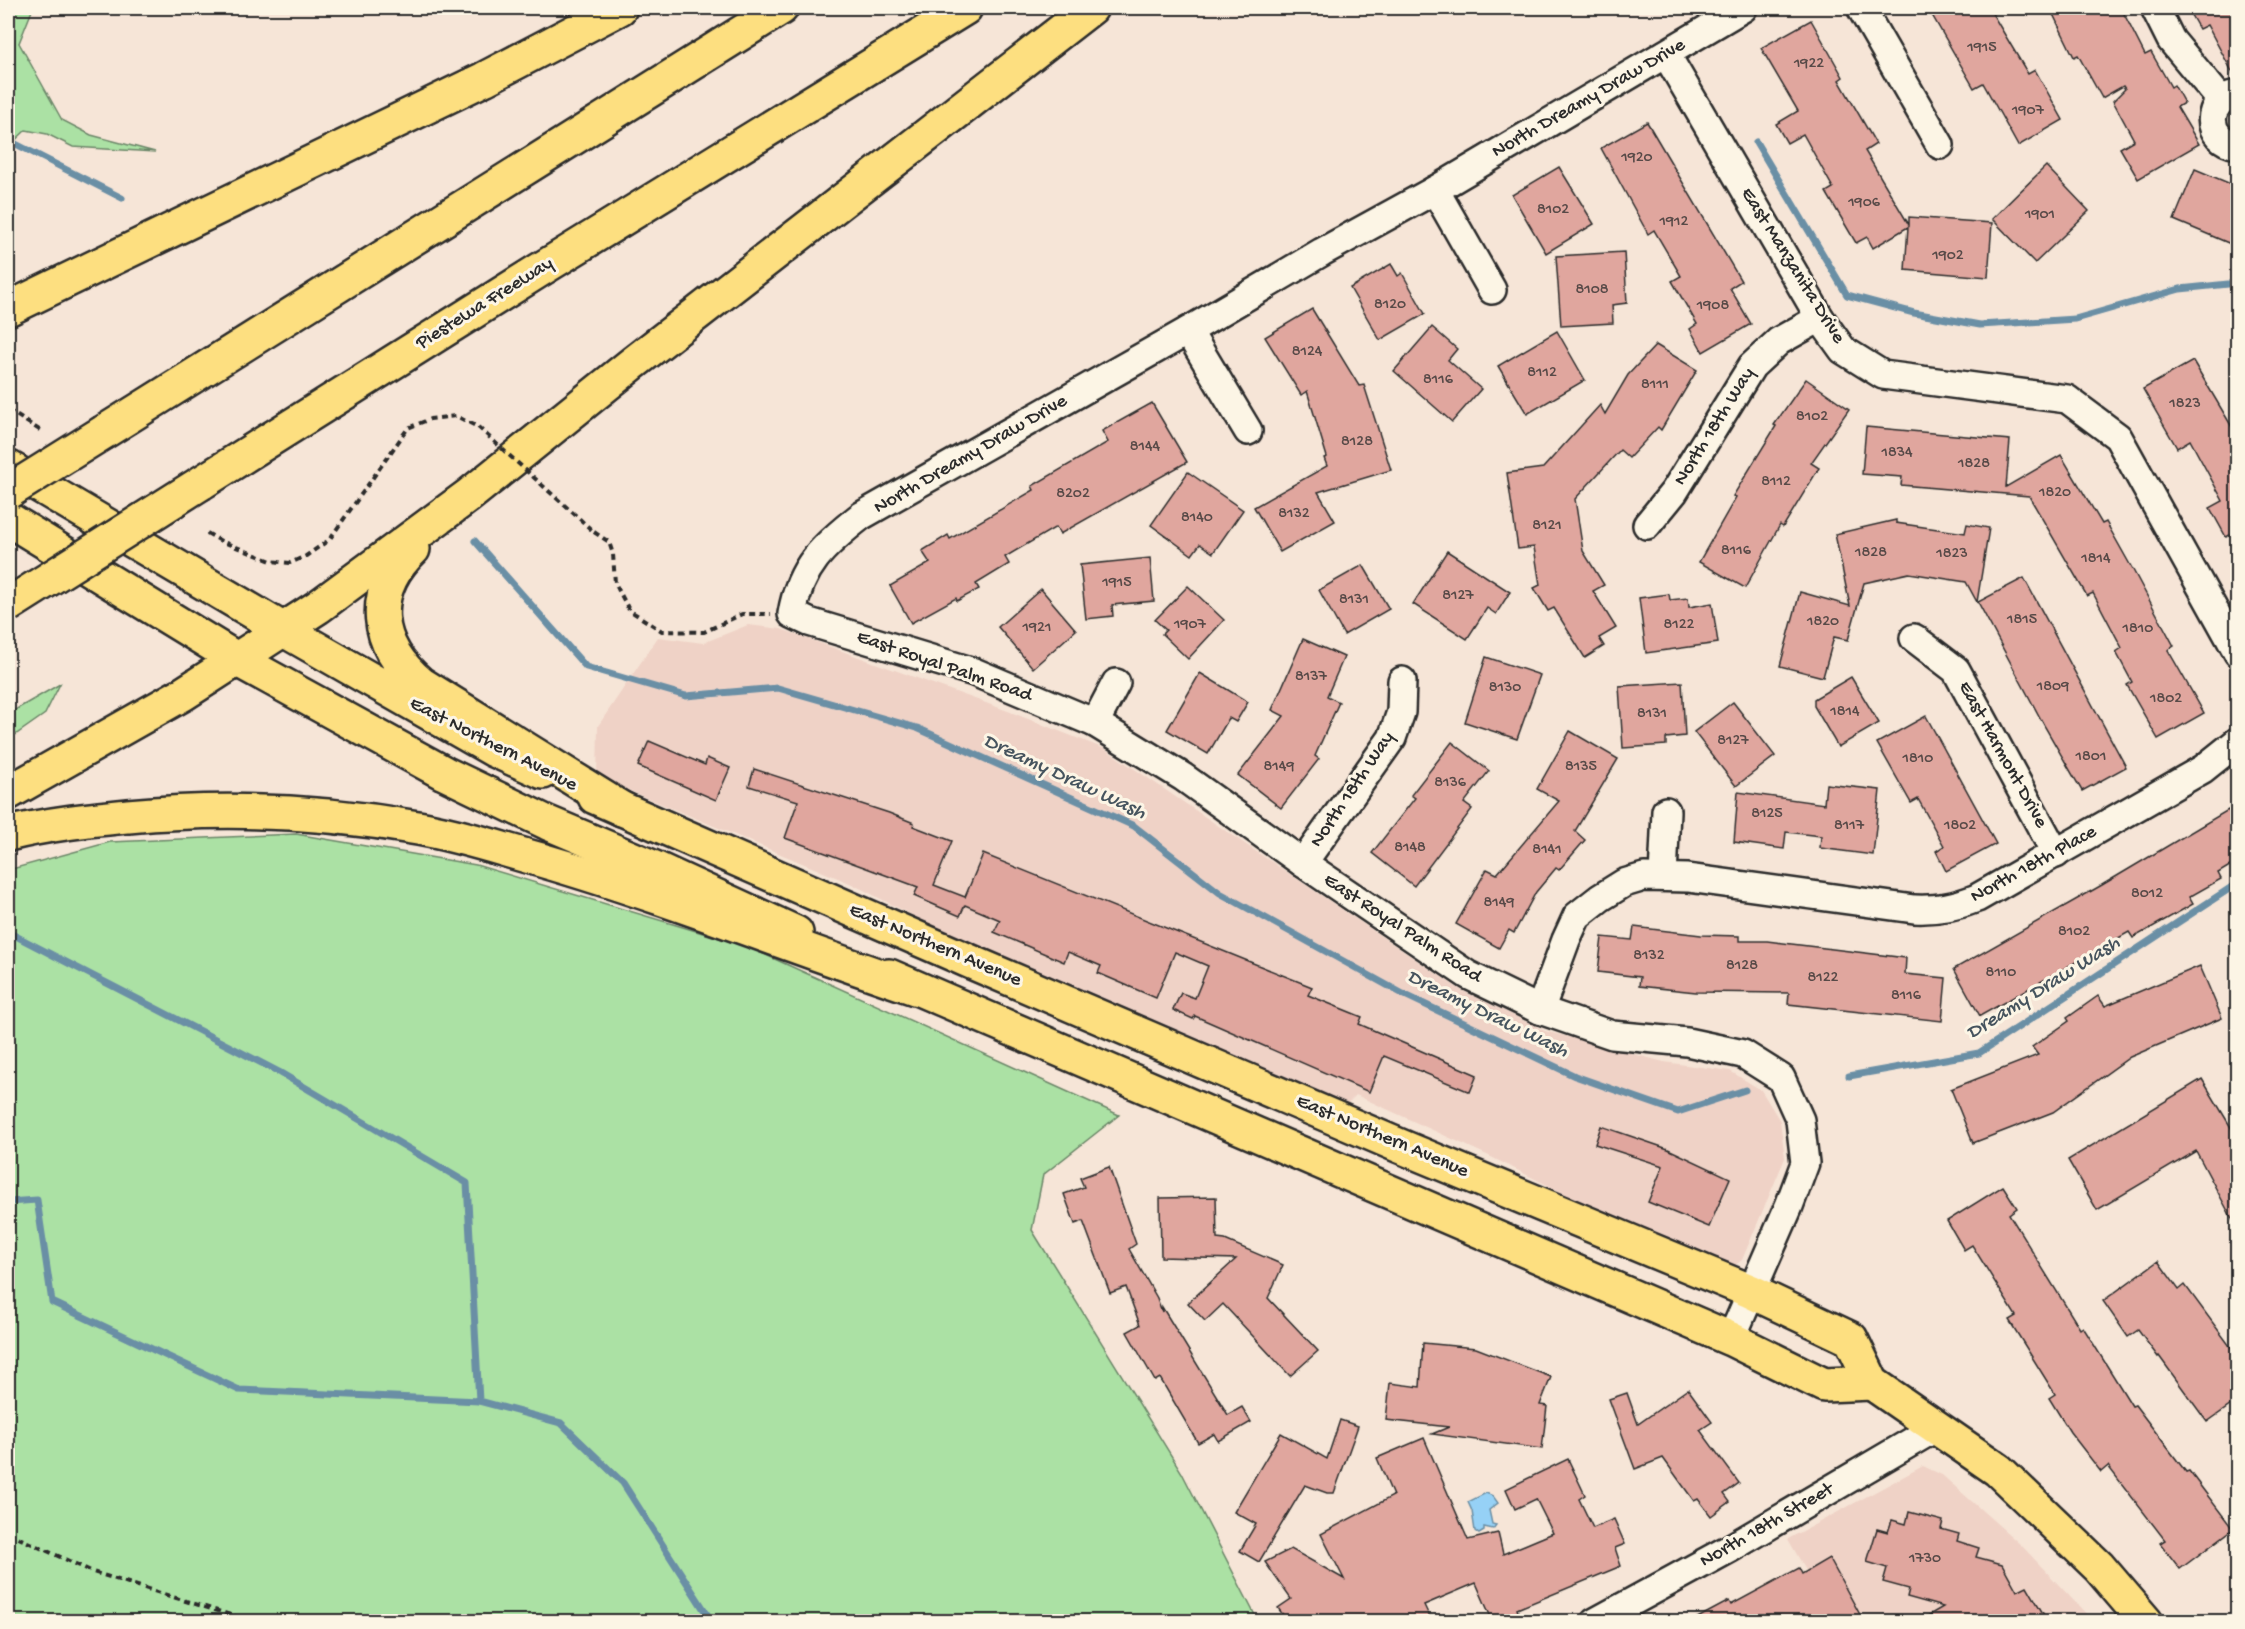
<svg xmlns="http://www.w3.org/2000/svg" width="2245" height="1629" viewBox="0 0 2245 1629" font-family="'Gochi Hand',sans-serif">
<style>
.built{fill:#efd2c6}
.green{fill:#abe1a4;stroke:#6b8668;stroke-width:1.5}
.water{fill:#96d1f6;stroke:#6b8fa5;stroke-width:1.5}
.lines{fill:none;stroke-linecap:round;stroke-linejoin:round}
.stream{stroke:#6b8fa5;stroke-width:7}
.building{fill:#e0a69e;stroke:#2b2b2b;stroke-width:1.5}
.street-casing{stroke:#2b2b2b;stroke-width:32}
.primary-casing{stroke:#2b2b2b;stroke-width:38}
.highway-casing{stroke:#2b2b2b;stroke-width:38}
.path{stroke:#2b2b2b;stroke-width:4;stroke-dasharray:6 4.5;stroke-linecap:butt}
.street{stroke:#fcf5e5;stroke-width:27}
.primary{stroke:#fddf80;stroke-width:33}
.highway{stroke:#fddf80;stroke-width:33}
.highway-bridge-casing{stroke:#2b2b2b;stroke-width:38;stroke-linecap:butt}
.path-bridge{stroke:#2b2b2b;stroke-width:4;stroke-dasharray:6 4.5;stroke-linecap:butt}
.highway-bridge{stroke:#fddf80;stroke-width:33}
.labels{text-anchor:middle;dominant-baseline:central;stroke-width:6;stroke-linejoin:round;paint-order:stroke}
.number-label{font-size:16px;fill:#584a48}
.street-label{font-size:20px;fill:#2b2b2b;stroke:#fcf5e5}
.water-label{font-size:21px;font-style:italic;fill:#46545e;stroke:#fcf5e5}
</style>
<rect width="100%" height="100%" fill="#f6e5d7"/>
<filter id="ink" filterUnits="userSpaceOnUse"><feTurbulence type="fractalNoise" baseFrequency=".0167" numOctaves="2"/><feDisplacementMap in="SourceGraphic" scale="12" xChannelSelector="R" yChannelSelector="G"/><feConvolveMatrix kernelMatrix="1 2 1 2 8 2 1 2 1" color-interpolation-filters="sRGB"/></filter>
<g filter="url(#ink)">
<!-- built -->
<g class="built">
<path d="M748,625l33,4 227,82 97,38 354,240 86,42 119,31 66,9 31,19 19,31 5,37 -43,102 -8,6h-12l-103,-45 -134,-67 -129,-59 -10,10 -341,-142 -153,-79 -255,-107 1,-51 60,-89 45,6z"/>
<path d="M1923,1466l19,9 79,70 72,76h-258l-47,-82z"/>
</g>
<!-- green -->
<g class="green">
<path d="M8,8h25l-14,35 43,77 29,15 64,17 -82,-5 -26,-13 -21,-4 -18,17z"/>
<path d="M60,684l-15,30 -37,26v-26z"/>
<path d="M296,834l180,31 270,81 373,169 -76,60 -11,55 150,243 76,148 -1250,1v-752l102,-28z"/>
</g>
<!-- water -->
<path class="water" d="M1486,1493l7,3 5,7 -9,7 3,14 4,1 -3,4 -9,-2v4l-5,3 -4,-3 -3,-20 -4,-9z"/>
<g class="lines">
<!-- stream -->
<g class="stream">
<path d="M8,140l114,58"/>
<path d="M1756,142l91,153 67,18 66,12 95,-6 105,-30 58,-6"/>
<path d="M475,541l111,126 100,29 92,-8 139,40 217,98 86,67 183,101 172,82 103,36 67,-22"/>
<path d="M8,932l271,140 188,111 12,218"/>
<path d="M1849,1076l130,-23 259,-170"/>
<path d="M8,1202l29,-2 15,102 187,88 240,11 82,22 62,60 89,139"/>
</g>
</g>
<!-- building -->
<g class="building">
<path d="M1928,8h61l39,66 7,-4 28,50 -45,26 -35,-63 -9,5z"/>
<path d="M2050,8h71l24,47 6,-3 20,35 3,-2 10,18 -7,4 22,37 -61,35 -18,-31 14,-8 -21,-39 12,-12 -2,-3 -21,12 -24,-43 -4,2z"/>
<path d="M2187,8h51v71h-2l-29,-54 -8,4z"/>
<path d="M1811,20l32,57 -4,3 37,64 -11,7 44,74v-8l83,6 -4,54 -83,-7 3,-43 -35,21 -6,-11 -11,6 -30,-51 7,-4 -30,-54 -16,9 -11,-19 22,-13 -37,-63z"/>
<path d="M1647,122l94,159 -11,7 21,36 -48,28 -13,-23 7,-5 -25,-43 9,-5 -27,-46 -6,4 -47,-86z"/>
<path d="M2046,166l43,45 -54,52 -43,-44z"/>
<path d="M1559,167l35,57 -48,29 -34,-58z"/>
<path d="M2195,169l43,18v60l-64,-27z"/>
<path d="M1624,252l3,51 -15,2 1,18 -52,3 -5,-70z"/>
<path d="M1391,264l7,12 4,-3 23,41 -45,26 -30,-52z"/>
<path d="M1312,309l47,77 5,-1 27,85 -73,22 17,29 -55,31 -26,-45 73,-41 -3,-8 3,-1 -20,-66 -6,4 -36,-58z"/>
<path d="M1432,327l25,22 -9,11 33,29 -29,33 -58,-51z"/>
<path d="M1557,331l28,49 -58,34 -29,-48z"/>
<path d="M1656,345l41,25 -36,60 -3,-3 -29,31 -9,-8 -45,49 8,52 21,34 -11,6 23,37 -17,10 5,8 -19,12 -31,-50 -6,3 -14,-23 6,-3 -6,-38 -16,2 -11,-76 36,-5 57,-63 5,9 23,-39z"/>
<path d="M2193,361l45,76v94l-12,6 -16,-29 13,-7 -33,-61 -13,8 -34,-59z"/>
<path d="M1806,379l43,30 -38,54 8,5 -36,59 -3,-2 -35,63 -46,-26 37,-65 -3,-1 43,-70 -2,-1z"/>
<path d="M1152,403l35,59 -127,72 -4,-7 -51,30 4,7 -33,20 3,5 -22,12 -1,-3 -45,25 -21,-37 40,-23 -8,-12 26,-16 2,4 84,-49 -2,-4 76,-44 -6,-11z"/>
<path d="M1866,427l144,13 -4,47 55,-32 41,69 4,-2 27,48 41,76 -6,4 36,63 -46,26 -31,-54 5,-3 -16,-30 6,-4 -29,-55 -6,3 -58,-100 -128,-11 1,-8 -40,-3z"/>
<path d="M1188,472l55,38 -30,43 -13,-9 -8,11 -41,-30z"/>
<path d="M1896,520v3l69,10 2,-9 22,4 -12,74 -11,-20 -57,-9 -45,10 -16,57 -14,-3 -11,40 -43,-11 20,-74 50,14 -15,-72z"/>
<path d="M1447,551l63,41 -14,22 -9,-6 -20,31 -54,-35z"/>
<path d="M1150,558l4,43 -42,4 1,11 -27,3 -6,-54z"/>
<path d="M1363,565l26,44 -45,26 -25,-45z"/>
<path d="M2024,578l102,189 -44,24 -37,-64 -67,-125z"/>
<path d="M1188,586l36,34 -36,39 -26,-25 4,-4 -11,-10z"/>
<path d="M1041,589l35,41 -43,38 -35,-41z"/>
<path d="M1669,594l1,6 18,-2 1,9 23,-4 6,40 -72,10 -7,-55z"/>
<path d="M1303,639l41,18 -17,39 12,6 -24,54 4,3 -38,49 -43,-33 46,-59 -12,-6z"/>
<path d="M1486,657l54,18 -23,64 -52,-17z"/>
<path d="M1200,673l48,29 -12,20 -7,-4 -21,36 -41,-24z"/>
<path d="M1851,677l28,46 -41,24 -24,-41v-7z"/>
<path d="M1682,682l3,54 -19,2v7l-43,3 -4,-62z"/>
<path d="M1733,702l42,54 -39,30 -42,-54z"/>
<path d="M1926,716l70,128 -50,27 -10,-20 8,-5 -26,-47 -7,4 -34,-60z"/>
<path d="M1570,731l48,28 -43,72 10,9 -26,30 -3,-2 -20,24 -22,41 -5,-3 -10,18 -43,-24 31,-55 10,5 62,-73 -22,-12z"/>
<path d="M649,741l56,24 2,-7 23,10 -14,32 -78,-34z"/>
<path d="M1452,742l37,29 -25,32 8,6 -58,77 -42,-33 43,-55 -4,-3z"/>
<path d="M754,769l135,44 25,10 -1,3 39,15 -18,44 31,12 18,-43 329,133 -4,8 54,22 -3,7 118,51 -7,17 -86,-36 -15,36 -174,-76 -2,3 -20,-9 8,-17 14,5 13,-32 -33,-14 -19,46 -58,-25 3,-7 -33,-14 -4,10 -70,-30 6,-12 -35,-15 -5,11 -46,-20 4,-9 -133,-49 13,-37 -49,-15z"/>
<path d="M1826,784l54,6 -7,65 -53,-7 1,-12 -35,-4 -2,17 -50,-7 4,-50 86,12z"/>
<path d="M2228,810l10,16v35l-20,12 3,6 -32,18 4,7 -60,34 -4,-6 -149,84 -26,-47 148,-84z"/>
<path d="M1634,927l67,8 38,1v5h28l139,17 -1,16 41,4 -4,43 -154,-17 1,-11 -93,-1 -57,-6 1,-9 -42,-5 4,-35 30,3z"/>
<path d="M2200,966l22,52 -92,39 -77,55 -80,31 -22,-54 87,-34 -6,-8 37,-26 -2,-3 31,-22 7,10z"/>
<path d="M2202,1079l36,60v91l-42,-79 -99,59 -29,-50z"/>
<path d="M1601,1126l67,23 62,29 -21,49 -61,-25 15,-36 -68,-22z"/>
<path d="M1109,1167l27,77 -7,5 28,49 5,14v-5l66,108 14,-8 9,15 -33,19 -4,-7 -16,9 -38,-65 -5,3 -28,-49 13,-7 -14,-38 -16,6 -27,-72 -8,3 -11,-30 20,-7 -4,-9z"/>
<path d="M2003,1186l14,22 -8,6 71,115 3,-2 49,79 3,-1 51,67 3,-1 44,58 -53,40 -20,-26 5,-3 -57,-74 -7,6 -31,-40 -21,-34 6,-4 -46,-74 7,-4 -44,-71 -8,5 -17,-29z"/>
<path d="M1216,1197l1,42 8,1 58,25 -15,33 50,53 -28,25 -67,-72 -18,17 -17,-18 48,-44 -75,-2 -1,-59z"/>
<path d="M2158,1261l21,29 6,-5 53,72v43l-31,22 -48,-66 -1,1 -20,-27 -10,7 -25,-36z"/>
<path d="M1423,1343l53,5 75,29 -11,28 7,1 -5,43 -110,-15 17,-7 -63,-7 4,-37 30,4z"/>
<path d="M1688,1389l24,33 -12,8 39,53 -15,11 6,8 -19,14 -13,-17 -4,2 -31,-43 -28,11 -26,-70 18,-6 11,31z"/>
<path d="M1340,1420l18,6 -24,67h-7l-22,-8 -46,77 -19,-11 16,-27 -22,-12 47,-79 46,26z"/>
<path d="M1424,1438l44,102 30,-7 5,21 50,-21 -17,-34 -21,10 -9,-20 62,-30 17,36 -6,4 14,29 21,-9 11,25 -10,4 6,18 -104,43 5,13h-29l-17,-39 -52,22 8,17h-144l-10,-14 13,-9 -26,-37 26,-13 53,30 -23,-45 72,-38 -16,-38z"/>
<path d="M1909,1512l34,9 -2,8 18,5 -2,7 22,7 -3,9 26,7 15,27 10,-5 21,36h-131l26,-15 -36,-10 2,-8 -26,-7 4,-14 -20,-6 10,-33 11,3 4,-12 14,4z"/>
<path d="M1829,1558l35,64h-174l39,-21 2,4 68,-37 3,6z"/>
</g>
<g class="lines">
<defs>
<g id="street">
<path d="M1861,8l79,137"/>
<path d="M2155,8l16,32 50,60"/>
<path d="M1666,54l154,264 23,32 40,25 184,24 51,38 120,216"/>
<path d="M2237,94c-33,5 -33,47 1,51"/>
<path d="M1435,190l57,100"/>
<path d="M1188,331l60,100"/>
<path d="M1647,525l27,-33 78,-126 27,-25 41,-23"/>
<path d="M1914,638l42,32 100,184"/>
<path d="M1095,723l21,-40"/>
<path d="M1303,863l89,-125 9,-26 1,-31"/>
<path d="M1663,877l3,-66"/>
<path d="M1540,1010l26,-70 11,-24 23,-18 24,-15 20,-6 44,1 226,31c23,1 41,-2 63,-11l226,-129 35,-28"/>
<path d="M1731,1339l58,-133 16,-43 -5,-43 -19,-42 -38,-24 -56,-12 -75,-7 -72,-25 -72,-35 -165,-112 -120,-86 -88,-54 -121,-51 -165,-50 -17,-8c8,-48 32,-69 69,-98l327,-185 134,-79 113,-62 308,-182"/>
<path d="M1595,1622l134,-73 208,-122"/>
</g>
<g id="primary">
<path d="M8,467l276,163 210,120 49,22"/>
<path d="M8,519l230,141 206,113 104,50 109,46 139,64"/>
<path d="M595,797l374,164 431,185 350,145 101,48 21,44 126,87 101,97 47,55"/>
<path d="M889,976l842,363 93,46 48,-2"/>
</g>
<g id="highway">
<path d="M8,309l476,-230 136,-71"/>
<path d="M104,432l677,-424"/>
<path d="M201,483l337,-212 427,-263"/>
<path d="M413,549c-45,43 -39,96 8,135l201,125"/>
<path d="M8,793l175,-99 135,-87 150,-111 164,-132 459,-356"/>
<path d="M8,834c39,-10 80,-14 120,-18 98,-9 194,-5 290,12 42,7 83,21 123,32 127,37 249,86 374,128"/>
</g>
</defs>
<!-- street casing -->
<use href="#street" class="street-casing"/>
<!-- primary casing -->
<use href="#primary" class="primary-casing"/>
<!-- highway casing -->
<use href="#highway" class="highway-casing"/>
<!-- path -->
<g class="path">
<path d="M8,410l33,21"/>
<path d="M594,532l15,10 4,12 2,29 14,27 33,21 42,1 38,-18h29"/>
<path d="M207,533l14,8 50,20 19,2 16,-7 23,-16 79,-112 22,-9 26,-3 22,11"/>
<path d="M8,1533l85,39 160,50"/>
</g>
<!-- street -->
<use href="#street" class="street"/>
<!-- primary -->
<use href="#primary" class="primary"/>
<!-- highway -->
<use href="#highway" class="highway"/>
<defs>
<g id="highway-bridge">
<path d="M8,492l96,-60"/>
<path d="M8,605l193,-122"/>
</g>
</defs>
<!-- highway-bridge casing -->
<use href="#highway-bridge" class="highway-bridge-casing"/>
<!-- path-bridge -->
<path class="path-bridge" d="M478,427l116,105"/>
<!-- highway-bridge -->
<use href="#highway-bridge" class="highway-bridge"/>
</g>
</g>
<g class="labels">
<!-- number labels -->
<g class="number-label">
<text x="1982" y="48">1915</text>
<text x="1809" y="64">1922</text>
<text x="2028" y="111">1907</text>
<text x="1637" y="158">1920</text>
<text x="1864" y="203">1906</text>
<text x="1553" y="210">8102</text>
<text x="2040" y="215">1901</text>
<text x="1674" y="222">1912</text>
<text x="1948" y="256">1902</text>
<text x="1592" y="290">8108</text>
<text x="1390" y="305">8120</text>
<text x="1713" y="306">1908</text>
<text x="1307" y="352">8124</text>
<text x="1542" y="373">8112</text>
<text x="1438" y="380">8116</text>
<text x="1655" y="385">8111</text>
<text x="2185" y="404">1823</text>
<text x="1812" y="417">8102</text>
<text x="1357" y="442">8128</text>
<text x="1145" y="447">8144</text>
<text x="1897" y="453">1834</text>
<text x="1974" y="464">1828</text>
<text x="1776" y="482">8112</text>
<text x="2055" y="493">1820</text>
<text x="1073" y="494">8202</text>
<text x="1294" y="514">8132</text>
<text x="1197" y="518">8140</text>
<text x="1547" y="526">8121</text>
<text x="1736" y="551">8116</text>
<text x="1871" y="553">1828</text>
<text x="1952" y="554">1823</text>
<text x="2096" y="559">1814</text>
<text x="1117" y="583">1915</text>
<text x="1458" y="596">8127</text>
<text x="1354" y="600">8131</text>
<text x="2022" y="620">1815</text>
<text x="1823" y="622">1820</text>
<text x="1190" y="625">1907</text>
<text x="1679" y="625">8122</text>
<text x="1037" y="628">1921</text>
<text x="2138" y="629">1810</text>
<text x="1311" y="677">8137</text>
<text x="2053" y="687">1809</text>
<text x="1505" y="688">8130</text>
<text x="2166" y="699">1802</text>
<text x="1845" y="712">1814</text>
<text x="1652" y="714">8131</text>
<text x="1733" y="741">8127</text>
<text x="2091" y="757">1801</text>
<text x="1918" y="759">1810</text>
<text x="1279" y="767">8149</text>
<text x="1581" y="767">8135</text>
<text x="1450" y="783">8136</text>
<text x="1767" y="814">8125</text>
<text x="1849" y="826">8117</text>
<text x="1960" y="826">1802</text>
<text x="1410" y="848">8148</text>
<text x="1547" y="850">8141</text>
<text x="2147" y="894">8012</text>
<text x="1499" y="903">8149</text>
<text x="2074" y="932">8102</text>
<text x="1649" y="956">8132</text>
<text x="1742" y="966">8128</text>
<text x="2001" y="973">8110</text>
<text x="1823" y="978">8122</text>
<text x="1906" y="996">8116</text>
<text x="1925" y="1559">1730</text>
</g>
<!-- street labels -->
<g class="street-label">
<text transform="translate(1589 99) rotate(-30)">North Dreamy Draw Drive</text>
<text transform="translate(1792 266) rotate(58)">East Manzanita Drive</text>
<text transform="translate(485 304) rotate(-32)">Piestewa Freeway</text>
<text transform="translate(1715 427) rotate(-58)">North 18th Way</text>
<text transform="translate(971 455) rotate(-30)">North Dreamy Draw Drive</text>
<text transform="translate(944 667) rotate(19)">East Royal Palm Road</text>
<text transform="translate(493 745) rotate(27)">East Northern Avenue</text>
<text transform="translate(2002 755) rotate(61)">East Harmont Drive</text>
<text transform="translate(1353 790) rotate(-56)">North 18th Way</text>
<text transform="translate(2034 865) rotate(-29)">North 18th Place</text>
<text transform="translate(1402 929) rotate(33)">East Royal Palm Road</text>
<text transform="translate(935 946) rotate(23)">East Northern Avenue</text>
<text transform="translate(1382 1137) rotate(23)">East Northern Avenue</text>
<text transform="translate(1767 1526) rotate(-30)">North 18th Street</text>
</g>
<!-- water labels -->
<g class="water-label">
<text transform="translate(1064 778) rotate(25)">Dreamy Draw Wash</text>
<text transform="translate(2044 989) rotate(-32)">Dreamy Draw Wash</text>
<text transform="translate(1487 1015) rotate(26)">Dreamy Draw Wash</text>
</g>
</g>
<!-- margin -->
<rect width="2245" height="1629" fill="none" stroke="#fcf5e5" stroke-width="30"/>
<rect x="15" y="15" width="2215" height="1599" fill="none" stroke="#2b2b2b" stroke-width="2" filter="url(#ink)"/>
</svg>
